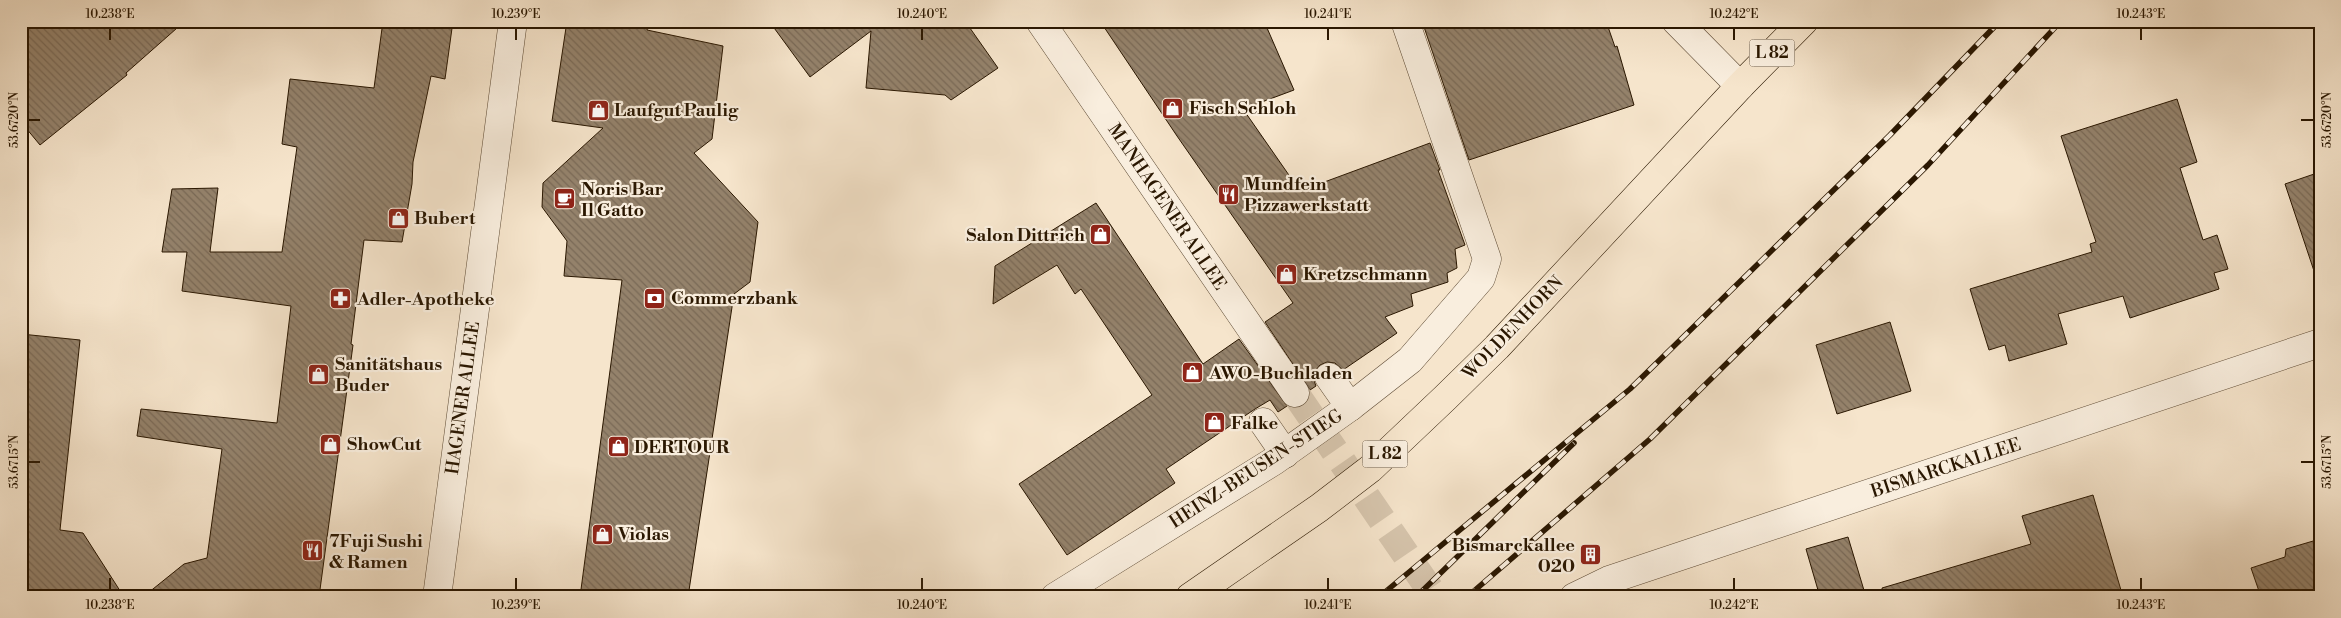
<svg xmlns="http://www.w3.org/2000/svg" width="2341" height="618" viewBox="0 0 2341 618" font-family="'Libre Bodoni',serif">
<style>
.building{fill:url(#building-back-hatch);stroke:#2a1701}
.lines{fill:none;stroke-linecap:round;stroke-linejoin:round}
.street-tunnel{stroke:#d7c6ae;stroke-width:28;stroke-dasharray:28 14;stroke-linecap:butt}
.street-casing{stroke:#5d4a34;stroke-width:29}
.primary-casing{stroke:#2a1701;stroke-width:29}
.street{stroke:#f9eede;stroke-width:28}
.primary{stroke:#f6e5cc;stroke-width:28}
.rail-casing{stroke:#2a1701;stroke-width:5.5}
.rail{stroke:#f9eede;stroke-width:4;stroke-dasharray:11;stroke-linecap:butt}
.ticks{fill:none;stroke:#2a1701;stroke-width:2}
.labels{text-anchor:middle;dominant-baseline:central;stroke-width:4.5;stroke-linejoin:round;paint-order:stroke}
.shield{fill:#f9eede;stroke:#685843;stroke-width:1}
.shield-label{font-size:16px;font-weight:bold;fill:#2a1701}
.poi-label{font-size:18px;font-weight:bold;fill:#2a1701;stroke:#f9eede;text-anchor:start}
.street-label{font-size:18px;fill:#2a1701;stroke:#f9eede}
.neatline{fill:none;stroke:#2a1701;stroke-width:2}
.ticks-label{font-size:12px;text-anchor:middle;fill:#2a1701}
</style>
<defs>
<pattern id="building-back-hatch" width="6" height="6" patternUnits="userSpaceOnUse" patternTransform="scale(1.25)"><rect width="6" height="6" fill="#94826b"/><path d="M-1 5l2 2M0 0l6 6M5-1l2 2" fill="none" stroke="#796956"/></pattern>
</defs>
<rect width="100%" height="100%" fill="#f6e5cc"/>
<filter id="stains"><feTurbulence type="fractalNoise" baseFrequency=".004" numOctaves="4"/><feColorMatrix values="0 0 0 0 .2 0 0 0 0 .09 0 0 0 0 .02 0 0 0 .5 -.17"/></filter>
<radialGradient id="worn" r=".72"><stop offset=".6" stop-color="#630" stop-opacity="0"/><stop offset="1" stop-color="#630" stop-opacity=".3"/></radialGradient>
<!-- building -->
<g class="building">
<path d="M21,21h164l-59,52 1,2 -87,70 -19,-23z"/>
<path d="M383,21h70l-8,58 -14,-3 -18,86 -1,22 -10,58 -38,-2 -13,104 2,1 -34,252h-176l41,-33 23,-6 15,-109 -85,-13 4,-27 136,14 14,-117 -109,-15 5,-39h-25l10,-63 46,-1 -8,64h72l15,-105 -15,-3 8,-65 84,9z"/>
<path d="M567,21h82l-2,9 76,16 -11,93 -18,14 64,69 -8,60 -16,12 -46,303h-108l42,-317 -58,-4 3,-35 -25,-34 1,-24 60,-55 -51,-7z"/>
<path d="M769,21h196l33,47 -47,32 -6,-5 -79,-7 5,-57 -61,46z"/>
<path d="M1100,21h164l30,69 -51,19 57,82 130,-48 10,27h-2l27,75 -10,4 2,19 -10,5 1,9 -37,12 2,12 -28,11 12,16 -54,37 -8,-7 -8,-1 -7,3 -5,6 -2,7 3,8 -6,4 -45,-68 28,-19 -116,-167z"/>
<path d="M1422,21h184l9,26 2,-1 17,59 -165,55z"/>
<path d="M2177,99l20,63 -17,6 23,72 14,-5 11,34 -14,4 5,16 -89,29 -7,-22 -65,18 9,30 -58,17 -4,-16 -16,5 -19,-61 122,-37 -2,-8 6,-2 -35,-106z"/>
<path d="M2320,172v98l-6,1 -29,-87z"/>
<path d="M1096,203l107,161 36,-25 48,67 -9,6 -8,-12 -15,9 -89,60 9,14 -108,72 -48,-71 133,-89 -71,-106 -6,5 -18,-29 -64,39 2,-38z"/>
<path d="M1890,322l21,69 -74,23 -21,-69z"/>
<path d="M21,334l59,6 -20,190 23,3 41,64h-103z"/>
<path d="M2093,495l30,102h-240l-1,-9 149,-44 -9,-28z"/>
<path d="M1848,537l18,60h-46l-14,-48z"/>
<path d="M2320,539v58h-59l-10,-29 34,-11 1,-8z"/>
</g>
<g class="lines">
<!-- street-tunnel -->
<path class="street-tunnel" d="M1295,393l140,204"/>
<defs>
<g id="street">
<path d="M1040,21l255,372"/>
<path d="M1676,21l64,65"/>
<path d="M1329,377l21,30"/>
<path d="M1263,422l22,32"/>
<path d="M437,597l76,-576"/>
<path d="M1055,597l219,-136 76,-54 60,-47 71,-82 6,-19 -82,-238"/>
<path d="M1574,597l35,-17 711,-237"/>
</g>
<path id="primary" d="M1190,597l129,-89 51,-39 76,-72 51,-50 243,-261 64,-65"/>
</defs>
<!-- street casing -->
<use href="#street" class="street-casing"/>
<!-- primary casing -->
<use href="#primary" class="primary-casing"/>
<!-- street -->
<use href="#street" class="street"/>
<!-- primary -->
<use href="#primary" class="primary"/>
<defs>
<g id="rail">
<path d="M1379,597l251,-208 260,-254 110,-114"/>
<path d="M1416,597l158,-154"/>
<path d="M1467,597l183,-158 278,-274 133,-144"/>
</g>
</defs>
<!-- rail casing -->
<use href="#rail" class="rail-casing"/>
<!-- rail -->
<use href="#rail" class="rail"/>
</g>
<!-- ticks -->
<path class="ticks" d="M110,28v12M516,28v12M922,28v12M1328,28v12M1734,28v12M2141,28v12M28,120h12M2301,120h13M28,462h12M2301,462h13M110,578v12M516,578v12M922,578v12M1328,578v12M1734,578v12M2141,578v12"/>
<!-- icons -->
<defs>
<symbol id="shop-square" viewBox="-11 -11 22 22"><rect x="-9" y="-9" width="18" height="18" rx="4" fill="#8f2418" stroke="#f9eede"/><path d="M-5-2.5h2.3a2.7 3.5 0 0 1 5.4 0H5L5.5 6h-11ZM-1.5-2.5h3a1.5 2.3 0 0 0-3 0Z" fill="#fff"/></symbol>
<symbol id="restaurant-square" viewBox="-11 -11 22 22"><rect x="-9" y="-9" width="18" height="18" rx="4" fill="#8f2418" stroke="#f9eede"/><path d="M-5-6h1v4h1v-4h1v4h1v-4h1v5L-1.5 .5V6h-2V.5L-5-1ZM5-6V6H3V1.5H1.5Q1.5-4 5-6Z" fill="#fff"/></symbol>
<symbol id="cafe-square" viewBox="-11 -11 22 22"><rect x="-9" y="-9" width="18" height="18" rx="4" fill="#8f2418" stroke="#f9eede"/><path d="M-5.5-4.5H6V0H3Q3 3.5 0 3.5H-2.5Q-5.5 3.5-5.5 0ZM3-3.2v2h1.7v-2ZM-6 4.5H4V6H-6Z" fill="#fff"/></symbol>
<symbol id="bank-square" viewBox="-11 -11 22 22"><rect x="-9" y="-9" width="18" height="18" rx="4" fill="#8f2418" stroke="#f9eede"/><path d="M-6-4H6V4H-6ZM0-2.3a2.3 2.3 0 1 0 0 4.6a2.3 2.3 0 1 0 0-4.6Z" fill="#fff"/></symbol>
<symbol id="pharmacy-square" viewBox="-11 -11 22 22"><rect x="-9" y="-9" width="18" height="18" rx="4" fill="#8f2418" stroke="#f9eede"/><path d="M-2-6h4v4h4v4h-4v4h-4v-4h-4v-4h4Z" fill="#fff"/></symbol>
<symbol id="building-square" viewBox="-11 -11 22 22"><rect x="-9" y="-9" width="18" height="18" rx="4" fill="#8f2418" stroke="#f9eede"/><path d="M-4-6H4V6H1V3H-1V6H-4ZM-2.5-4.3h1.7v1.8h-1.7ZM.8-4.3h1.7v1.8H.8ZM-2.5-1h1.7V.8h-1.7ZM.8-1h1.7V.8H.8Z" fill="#fff"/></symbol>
</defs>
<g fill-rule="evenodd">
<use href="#shop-square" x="1160" y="96" width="25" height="25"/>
<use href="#shop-square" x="586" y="98" width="25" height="25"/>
<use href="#restaurant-square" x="1216" y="182" width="25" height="25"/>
<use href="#cafe-square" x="552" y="186" width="25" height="25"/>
<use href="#shop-square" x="386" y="206" width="25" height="25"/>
<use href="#shop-square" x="1088" y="222" width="25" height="25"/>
<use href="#shop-square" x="1274" y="262" width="25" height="25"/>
<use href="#bank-square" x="642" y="286" width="25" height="25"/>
<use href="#pharmacy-square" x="328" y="286" width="25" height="25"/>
<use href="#shop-square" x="1180" y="360" width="25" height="25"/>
<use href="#shop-square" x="306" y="362" width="25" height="25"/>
<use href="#shop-square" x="1202" y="410" width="25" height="25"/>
<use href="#shop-square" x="318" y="432" width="25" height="25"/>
<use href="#shop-square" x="606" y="434" width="25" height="25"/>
<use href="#shop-square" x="590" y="522" width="25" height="25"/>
<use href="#restaurant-square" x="300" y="538" width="25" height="25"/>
<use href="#building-square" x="1578" y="542" width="25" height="25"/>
</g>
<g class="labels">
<!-- shield labels -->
<g class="shield">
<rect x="1749.5" y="39.5" width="45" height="27" rx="4"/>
<rect x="1362.5" y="440.5" width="45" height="27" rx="4"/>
</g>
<g class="shield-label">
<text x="1772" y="53">L 82</text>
<text x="1385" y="454">L 82</text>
</g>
<!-- poi labels -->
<g class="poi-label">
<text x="1189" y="108">Fisch Schloh</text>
<text x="614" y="110">Laufgut Paulig</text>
<text x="1244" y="184">Mundfein<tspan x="1244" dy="21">Pizzawerkstatt</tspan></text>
<text x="581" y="189">Noris Bar<tspan x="581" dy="21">Il Gatto</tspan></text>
<text x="414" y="218">Bubert</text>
<text x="1085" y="235" text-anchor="end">Salon Dittrich</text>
<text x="1303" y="274">Kretzschmann</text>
<text x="671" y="298">Commerzbank</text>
<text x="357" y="299">Adler-Apotheke</text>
<text x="335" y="364">Sanitätshaus<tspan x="335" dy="21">Buder</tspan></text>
<text x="1209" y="373">AWO-Buchladen</text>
<text x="1231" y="423">Falke</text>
<text x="347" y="444">ShowCut</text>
<text x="634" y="447">DERTOUR</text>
<text x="618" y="534">Violas</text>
<text x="329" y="541">7Fuji Sushi<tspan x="329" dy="21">&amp; Ramen</tspan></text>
<text x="1575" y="545" text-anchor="end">Bismarckallee<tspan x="1575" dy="21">020</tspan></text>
</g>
<!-- street labels -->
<g class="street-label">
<text transform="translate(1167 207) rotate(56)">MANHAGENER ALLEE</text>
<text transform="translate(1513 328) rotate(-46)">WOLDENHORN</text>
<text transform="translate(463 398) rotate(-82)">HAGENER ALLEE</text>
<text transform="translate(1946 468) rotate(-18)">BISMARCKALLEE</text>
<text transform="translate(1256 469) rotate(-33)">HEINZ-BEUSEN-STIEG</text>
</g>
</g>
<!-- margin -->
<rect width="2341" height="618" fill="none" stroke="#f6e5cc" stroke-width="55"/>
<rect x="28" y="28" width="2286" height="562" class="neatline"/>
<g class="ticks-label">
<text x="110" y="18">10.238°E</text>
<text x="516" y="18">10.239°E</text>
<text x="922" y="18">10.240°E</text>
<text x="1328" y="18">10.241°E</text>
<text x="1734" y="18">10.242°E</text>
<text x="2141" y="18">10.243°E</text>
<text transform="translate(14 120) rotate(-90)" y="4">53.6720°N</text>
<text transform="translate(2327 120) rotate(-90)" y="4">53.6720°N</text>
<text transform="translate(14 462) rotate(-90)" y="4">53.6715°N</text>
<text transform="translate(2327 462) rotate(-90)" y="4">53.6715°N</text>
<text x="110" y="609">10.238°E</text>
<text x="516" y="609">10.239°E</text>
<text x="922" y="609">10.240°E</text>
<text x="1328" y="609">10.241°E</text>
<text x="1734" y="609">10.242°E</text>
<text x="2141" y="609">10.243°E</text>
</g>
<rect width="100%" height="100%" filter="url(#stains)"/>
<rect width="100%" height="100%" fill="url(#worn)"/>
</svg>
